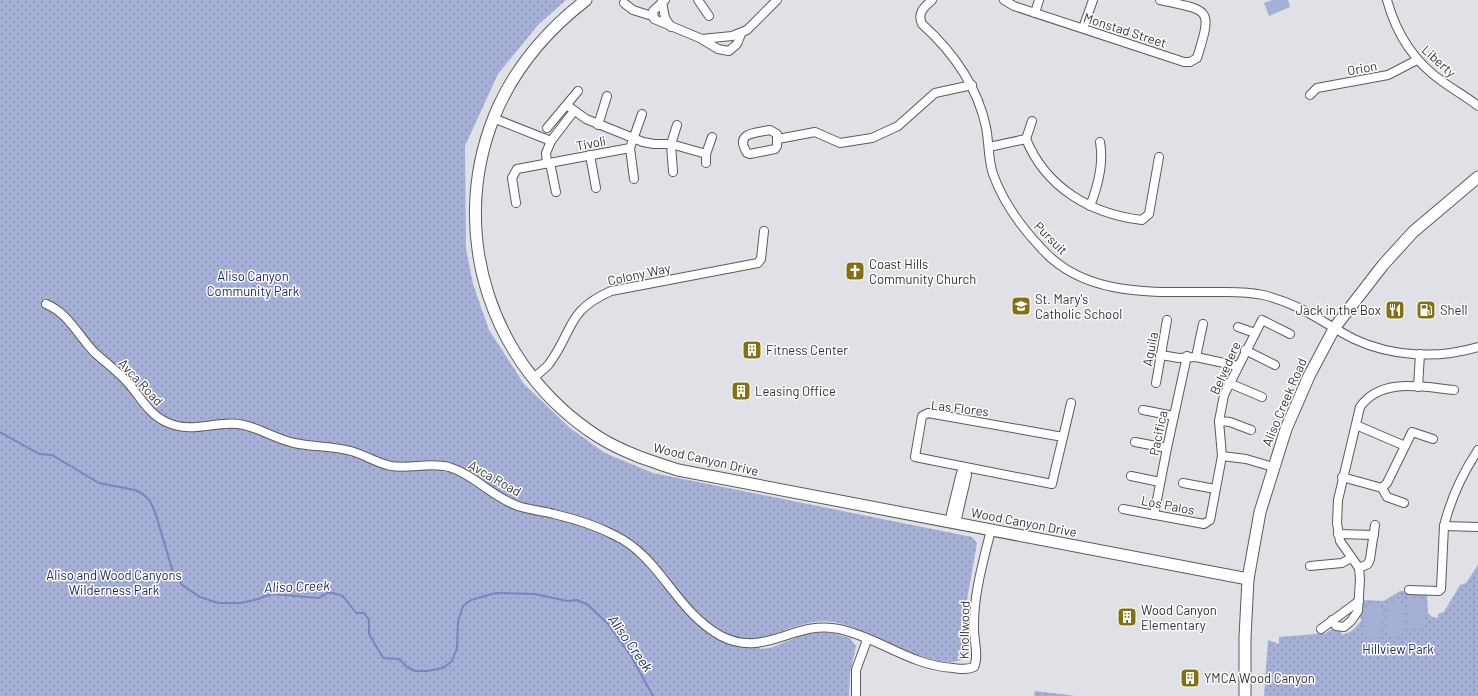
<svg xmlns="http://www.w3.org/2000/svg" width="1478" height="696" viewBox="0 0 1478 696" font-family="Barlow,sans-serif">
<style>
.grass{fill:url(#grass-dots)}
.garden{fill:#a6afd6}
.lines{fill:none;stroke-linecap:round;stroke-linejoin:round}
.stream{stroke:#7a85c0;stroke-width:2}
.minor-casing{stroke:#5a5b5f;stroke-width:10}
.major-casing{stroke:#5a5b5f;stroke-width:13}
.minor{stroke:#fff;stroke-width:8}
.major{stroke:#fff;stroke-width:11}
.labels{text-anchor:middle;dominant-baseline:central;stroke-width:3;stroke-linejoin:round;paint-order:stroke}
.street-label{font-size:13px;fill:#333335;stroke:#fff}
.poi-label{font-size:13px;fill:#333335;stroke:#fff;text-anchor:start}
.park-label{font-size:13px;fill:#23266d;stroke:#fff}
.water-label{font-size:14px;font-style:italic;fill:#1d1e64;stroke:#fff}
</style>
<defs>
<pattern id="grass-dots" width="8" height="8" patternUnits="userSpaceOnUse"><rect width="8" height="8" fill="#a6afd6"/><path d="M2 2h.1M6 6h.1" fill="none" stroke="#888fae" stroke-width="1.8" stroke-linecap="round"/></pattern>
</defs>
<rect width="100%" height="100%" fill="#dfe1e6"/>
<!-- grass -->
<g class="grass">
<path d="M0,0h566l-28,25 -40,49 -33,72 1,103 7,35 16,46 35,54 46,44 35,25 48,20 319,64 5,6 -11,63 -2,15 2,36c-25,21 -101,-31 -132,-35 -27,-4 -49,10 -74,16v11l10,-1 35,-14 24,-2 21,6 6,8 -6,28 -1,22h-849z"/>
<path d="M1478,565v131h-214l4,-56 11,4v-7l37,-3 5,-3 3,3 10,-6 7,3 1,4c9,-2 15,-8 20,-16l-3,-2 4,-17 21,1 16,-10h8l1,3 18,1 1,18 4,4 6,1v-4l6,-2 16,-27 6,-2z"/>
<path d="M1035,691l41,5h-42z"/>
</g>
<!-- garden -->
<g class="garden">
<path d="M1272,0h16l2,7 -21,9 -5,-13z"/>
<path d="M1413,598l11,1 2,2 -2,25 -3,3h-11l-2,-3 1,-26z"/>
<path d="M1391,602l10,1 3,4 -1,26 -3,3h-10l-4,-3 1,-28z"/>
<path d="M1369,605l10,1 3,3 -1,27 -3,2 -11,1 -2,-4 1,-27z"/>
</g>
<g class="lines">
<!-- stream -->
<path class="stream" d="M0,432l39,22 13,1 47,28 36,7 8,4 7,7 5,11 18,60 9,13 18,12 18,6h22l15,-3 17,-6 47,4 10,-6 14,4 13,17h8l5,7v14l14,24 16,1 8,8 8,4h12l16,-3 9,-7 5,-13 1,-27 5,-15 8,-6 25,-7 39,1 32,7 10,-1 11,5 20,19 23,32 22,40"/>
<defs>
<g id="minor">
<path d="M665,0l-12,11 1,8 48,20 30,-3 15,-6 30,-30"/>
<path d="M698,0l11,16"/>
<path d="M932,0c-8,7 -15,13 -10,24 31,28 55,61 64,103 3,15 2,32 7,47 10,28 28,53 49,75 43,48 111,43 170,43 17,0 34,-1 51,3 38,9 58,27 91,44 38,18 84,20 124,8"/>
<path d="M1004,0l10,6 170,56h6l7,-4c16,-51 13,-47 -37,-58"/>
<path d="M1387,0c9,33 27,62 56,82 11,8 24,15 35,24"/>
<path d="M662,2l3,16 6,9"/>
<path d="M624,3l9,7 19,6"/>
<path d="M1035,13l4,-13"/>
<path d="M1083,28l10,-28"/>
<path d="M703,40l15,9 11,2 8,-7 4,-10"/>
<path d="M1310,95l7,-7 71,-13 29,-15"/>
<path d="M568,106l18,13 57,23 11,2h17l35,10"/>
<path d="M493,118l58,23 23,-30"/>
<path d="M598,125l9,-29"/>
<path d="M547,128l31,-37"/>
<path d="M770,130l7,4v12l-2,3 -25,5 -3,-1c-13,-21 9,-20 23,-23z"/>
<path d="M778,139l37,-7 25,11 32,-5 26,-12 37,-33 37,-8"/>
<path d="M1026,139l6,-18"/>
<path d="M989,147l37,-8c20,49 65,75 116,81l7,-6 10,-57"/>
<path d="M630,148l4,31"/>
<path d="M590,155l6,33"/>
<path d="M547,163l-1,-10 5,-12"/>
<path d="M550,163l6,29"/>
<path d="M706,163v-9l6,-17"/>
<path d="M673,172l-2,-28 6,-19"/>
<path d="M516,203l-4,-25 5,-9 113,-21 12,-34"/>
<path d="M1090,206c8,-20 14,-42 10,-64"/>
<path d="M46,304c22,9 32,31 48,48 12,11 25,20 35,32 12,14 20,30 37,38 28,13 50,-3 78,3 17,4 32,14 50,18 19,4 39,3 57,8 14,4 26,12 40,15 20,3 38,-4 58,1 26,8 43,30 69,39 12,4 24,5 36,8 21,5 41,11 60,21 47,22 61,76 107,101 44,23 74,-17 118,-7 41,9 70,36 114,39 8,1 14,2 21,-1 5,-11 0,-26 0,-37 -1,-34 9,-68 17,-100"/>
<path d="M1238,327l17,6"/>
<path d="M1245,350l30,15"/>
<path d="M1161,355l18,3 17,-1 42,9"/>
<path d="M1196,357l7,-33"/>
<path d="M533,378c5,-4 12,-9 16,-14 25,-34 17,-53 62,-73l147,-28 3,-4 3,-28"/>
<path d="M1156,383l11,-63"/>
<path d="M1229,383l33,14"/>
<path d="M1418,387l2,-33"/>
<path d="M1143,410l31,6"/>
<path d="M1219,421l11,1 21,8"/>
<path d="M1356,425l49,21"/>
<path d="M1063,437l-135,-24 -6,3 -7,41 137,27c6,-27 13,-54 19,-81"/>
<path d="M1135,442l32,6"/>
<path d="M1478,450c-16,24 -27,48 -34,76l34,1"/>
<path d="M1222,456l24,3 27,8"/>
<path d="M1131,476l29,6"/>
<path d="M1342,477l40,11 5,9 17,6"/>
<path d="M1183,483l32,6"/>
<path d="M1382,488l5,-5 25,-51 21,7"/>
<path d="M1123,509l81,15 6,-4 12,-64 -3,-35 5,-26 38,-75 28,14"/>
<path d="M1154,515l13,-67 20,-92"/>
<path d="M949,522l12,-49 4,-5"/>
<path d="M956,523l11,-48 -2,-7"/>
<path d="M1338,534l36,1"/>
<path d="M1310,566l32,-3 9,-5"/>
<path d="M1359,568l9,-4 2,-5 5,-34"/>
<path d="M1409,590l30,1 2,-2 3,-63"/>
<path d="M1332,620l4,6 8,1 7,-6 7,-10 2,-32 -1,-11 -19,-27 -3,-18 1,-23 22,-93c21,-30 62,-20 94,-17"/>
<path d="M1321,629l38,-28"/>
<path d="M856,696v-26l11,-30"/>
</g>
<g id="major">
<path d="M586,0c-40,31 -73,70 -92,117 -47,118 -2,251 103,319 25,16 53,25 81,34l570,109"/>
<path d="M1245,696v-59l3,-58 12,-67 26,-83 23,-53 26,-49 48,-62 30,-33 65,-55"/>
</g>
</defs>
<!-- minor casing -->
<use href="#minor" class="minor-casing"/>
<!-- major casing -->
<use href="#major" class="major-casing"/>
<!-- minor -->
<use href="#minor" class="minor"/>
<!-- major -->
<use href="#major" class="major"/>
</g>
<!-- icons -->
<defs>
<symbol id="church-square" viewBox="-11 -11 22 22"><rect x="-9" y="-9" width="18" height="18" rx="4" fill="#857011" stroke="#fff"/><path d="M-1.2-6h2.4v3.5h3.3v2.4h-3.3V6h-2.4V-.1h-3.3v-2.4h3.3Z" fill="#fff"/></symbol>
<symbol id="school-square" viewBox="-11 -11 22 22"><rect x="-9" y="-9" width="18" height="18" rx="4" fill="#857011" stroke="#fff"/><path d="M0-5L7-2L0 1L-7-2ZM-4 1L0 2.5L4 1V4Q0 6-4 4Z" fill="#fff"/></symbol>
<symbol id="restaurant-square" viewBox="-11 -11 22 22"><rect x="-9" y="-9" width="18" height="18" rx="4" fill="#857011" stroke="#fff"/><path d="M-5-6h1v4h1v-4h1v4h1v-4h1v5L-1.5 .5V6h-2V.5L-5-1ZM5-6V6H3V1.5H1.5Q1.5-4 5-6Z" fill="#fff"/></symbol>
<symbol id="fuel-square" viewBox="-11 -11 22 22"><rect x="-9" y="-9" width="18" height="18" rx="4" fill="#857011" stroke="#fff"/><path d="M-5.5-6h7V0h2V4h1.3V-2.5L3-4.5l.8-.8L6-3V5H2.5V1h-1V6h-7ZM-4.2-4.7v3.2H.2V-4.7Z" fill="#fff"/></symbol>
<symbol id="building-square" viewBox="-11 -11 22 22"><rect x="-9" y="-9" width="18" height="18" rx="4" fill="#857011" stroke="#fff"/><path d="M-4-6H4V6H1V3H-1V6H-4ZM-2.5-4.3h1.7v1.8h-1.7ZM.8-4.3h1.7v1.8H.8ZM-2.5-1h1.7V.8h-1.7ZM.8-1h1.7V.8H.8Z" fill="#fff"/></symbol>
</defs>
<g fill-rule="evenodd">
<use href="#church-square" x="844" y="260" width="22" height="22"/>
<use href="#school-square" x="1010" y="295" width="22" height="22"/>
<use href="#restaurant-square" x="1384" y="299" width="22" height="22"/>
<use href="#fuel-square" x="1415" y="299" width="22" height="22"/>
<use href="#building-square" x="741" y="339" width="22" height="22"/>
<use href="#building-square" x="730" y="380" width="22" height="22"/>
<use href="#building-square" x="1116" y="606" width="22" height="22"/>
<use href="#building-square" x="1179" y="667" width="22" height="22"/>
</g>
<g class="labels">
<!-- street labels -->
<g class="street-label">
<text transform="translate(1125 30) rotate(18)">Monstad Street</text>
<text transform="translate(1439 61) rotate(42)">Liberty</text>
<text transform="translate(1362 68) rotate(-10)">Orion</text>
<text transform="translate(591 143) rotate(-11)">Tivoli</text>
<text transform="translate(1051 238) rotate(45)">Pursuit</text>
<text transform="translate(639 274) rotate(-12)">Colony Way</text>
<text transform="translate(1150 349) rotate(-79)">Aguila</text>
<text transform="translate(1225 368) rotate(-66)">Belvedere</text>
<text transform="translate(141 382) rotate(47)">Avca Road</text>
<text transform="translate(1284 402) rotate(-67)">Aliso Creek Road</text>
<text transform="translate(960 408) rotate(7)">Las Flores</text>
<text transform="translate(1158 433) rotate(-78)">Pacifica</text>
<text transform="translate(706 459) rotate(13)">Wood Canyon Drive</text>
<text transform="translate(495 478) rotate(30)">Avca Road</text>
<text transform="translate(1168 505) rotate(11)">Los Palos</text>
<text transform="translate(1024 522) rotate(11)">Wood Canyon Drive</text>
<text transform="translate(964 630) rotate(-89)">Knollwood</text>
</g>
<!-- poi labels -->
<g class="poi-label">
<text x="869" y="264">Coast Hills<tspan x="869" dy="15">Community Church</tspan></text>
<text x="1035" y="299">St. Mary's<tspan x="1035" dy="15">Catholic School</tspan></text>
<text x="1381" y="310" text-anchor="end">Jack in the Box</text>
<text x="1440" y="310">Shell</text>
<text x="766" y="350">Fitness Center</text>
<text x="755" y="391">Leasing Office</text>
<text x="1141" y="610">Wood Canyon<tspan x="1141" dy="15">Elementary</tspan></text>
<text x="1204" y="678">YMCA Wood Canyon</text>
</g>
<!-- park labels -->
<g class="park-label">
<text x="253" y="276">Aliso Canyon<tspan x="253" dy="15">Community Park</tspan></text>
<text x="114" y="575">Aliso and Wood Canyons<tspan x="114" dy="15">Wilderness Park</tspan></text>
<text x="1398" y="649">Hillview Park</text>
</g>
<!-- water labels -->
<g class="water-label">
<text transform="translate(297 586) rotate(-2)">Aliso Creek</text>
<text transform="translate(631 643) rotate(55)">Aliso Creek</text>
</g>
</g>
</svg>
